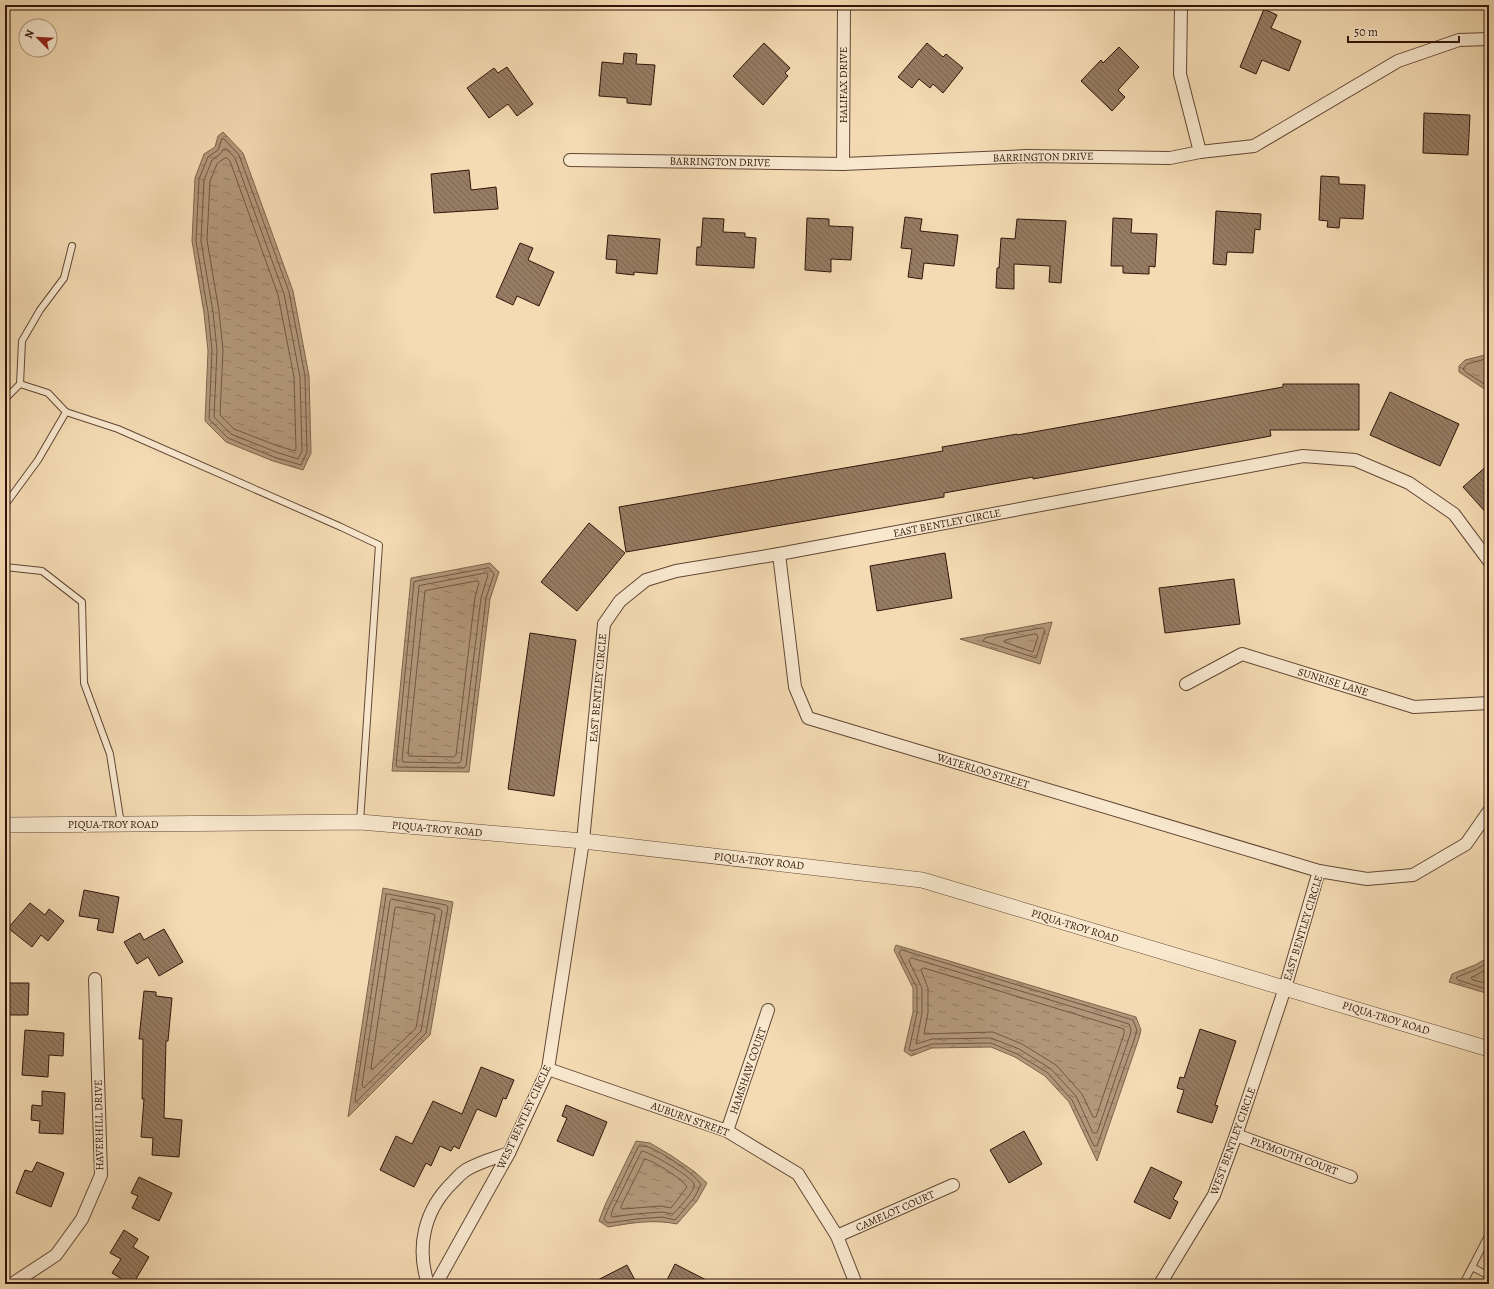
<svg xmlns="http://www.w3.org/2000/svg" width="1494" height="1289" viewBox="0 0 1494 1289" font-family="Alegreya,serif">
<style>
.water{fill:url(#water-ripples);stroke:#7e644d}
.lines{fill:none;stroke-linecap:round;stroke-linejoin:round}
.shore{stroke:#725642;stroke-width:1}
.building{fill:url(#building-back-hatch);stroke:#31150a}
.service-casing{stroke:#624634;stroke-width:8}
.minor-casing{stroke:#624634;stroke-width:14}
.tertiary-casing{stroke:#624634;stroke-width:16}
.service{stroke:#f8e8ce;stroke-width:6}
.minor{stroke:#f8e8ce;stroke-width:12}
.tertiary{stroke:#f8e8ce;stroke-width:15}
.labels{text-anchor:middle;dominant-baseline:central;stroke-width:3;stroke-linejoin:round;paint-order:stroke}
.street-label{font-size:11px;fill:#31150a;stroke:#f8e8ce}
</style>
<defs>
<pattern id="water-ripples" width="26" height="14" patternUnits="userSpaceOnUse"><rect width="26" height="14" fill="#b2987a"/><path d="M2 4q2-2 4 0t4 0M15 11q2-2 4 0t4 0" fill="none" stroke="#917b62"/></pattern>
<pattern id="building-back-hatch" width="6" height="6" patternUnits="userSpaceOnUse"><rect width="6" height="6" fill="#967c62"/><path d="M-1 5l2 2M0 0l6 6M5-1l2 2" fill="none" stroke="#7b644f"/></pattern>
</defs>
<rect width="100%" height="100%" fill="#f4dbb3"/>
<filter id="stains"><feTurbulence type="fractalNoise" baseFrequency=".005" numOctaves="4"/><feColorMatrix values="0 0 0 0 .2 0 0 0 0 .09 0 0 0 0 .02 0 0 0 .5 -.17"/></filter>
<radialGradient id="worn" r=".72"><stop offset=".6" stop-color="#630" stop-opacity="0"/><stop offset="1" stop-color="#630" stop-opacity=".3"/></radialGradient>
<!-- water -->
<g class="water">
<path d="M223,132l20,21 50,138 16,85 2,77 -8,17 -30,-9 -47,-19 -21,-21 3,-70 -4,-38 -12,-72 3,-63 9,-24 11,-7 3,-11z"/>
<path d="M1489,354v38l-30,-20v-6l6,-6z"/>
<path d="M490,563l9,9 -9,27 -21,173 -77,-1 19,-193z"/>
<path d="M1052,622l-12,42 -80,-25z"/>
<path d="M383,888l70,14 -23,133 -82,82z"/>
<path d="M896,945l240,72 5,13 -2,8 -42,123 -28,-59 -24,-26 -30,-19 -24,-10 -59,1 -21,8 -7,-5 9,-39v-24l-19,-38z"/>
<path d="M1489,957v37l-40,-12 3,-8 23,-9z"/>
<path d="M636,1141l14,2 22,13 23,16 12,11 -10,18 -20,23c-24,-5 -46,-1 -69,3l-9,-6 6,-16z"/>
</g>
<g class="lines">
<!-- shore -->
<g class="shore">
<path d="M222,139h2l15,16 50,137 16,84 2,76 -6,13 -27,-8 -46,-19 -19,-19 3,-68 -4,-39 -12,-71 3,-62 9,-22 10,-7z"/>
<path d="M224,149h3l8,9 49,136 16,83 2,74 -4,8 -22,-7 -45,-18 -17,-17 3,-67 -4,-38 -12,-71 3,-61 8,-20 8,-6z"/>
<path d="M225,158h2l3,3 48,134 16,82 2,72 -1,2 -17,-5 -44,-17 -14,-14 3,-65 -4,-39 -12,-71 3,-59 7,-17z"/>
<path d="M1489,358l-22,6 -4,5 4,4 22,14"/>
<path d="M489,568l5,6 -8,24 -20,168 -2,2 -67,-1 -1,-2 18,-183z"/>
<path d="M487,573l1,2 -7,23 -20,163 -2,2 -56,-1 -1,-2 17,-174z"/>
<path d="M478,581l1,2 -4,14 -19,158 -2,2 -45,-1 -1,-2 17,-163z"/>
<path d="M1043,628l2,2 -9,28 -53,-17 2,-3z"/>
<path d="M1036,634l2,3 -5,15 -29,-10 2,-2z"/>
<path d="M388,894l58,11 2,2 -22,126 -70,69 -1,-2 31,-205z"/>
<path d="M392,899l48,10 2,2 -21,120 -57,57 -2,-3 28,-184z"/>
<path d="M397,907l37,7 1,2 -19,112 -44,42 -1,-2 24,-160z"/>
<path d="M902,950l231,70 4,10 -2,7 -38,109h-3l-22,-46 -24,-27 -31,-19 -26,-11 -59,1 -20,7 -3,-1 8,-37v-25l-18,-35 1,-2z"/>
<path d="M912,958l217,66 2,6 -1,5 -33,98h-4l-17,-37 -25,-27 -32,-20 -28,-11 -59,1 -16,5 6,-31v-25l-13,-27 1,-2z"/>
<path d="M1489,962l-12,7 -20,8 -1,1 2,2 31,10"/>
<path d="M924,968l200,61v5l-28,83h-3l-11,-23 -26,-29 -34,-21 -29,-12 -69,2 4,-21v-25l-7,-18z"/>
<path d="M1489,968l-18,10 2,2 16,4"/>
<path d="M639,1146c3,0 6,0 9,1 11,3 50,29 53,38l-7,13 -19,22 -13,-3 -26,2 -28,4 -4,-4 5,-12z"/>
<path d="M642,1151c8,1 50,26 52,33 3,5 -17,26 -21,30l-11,-2 -27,2 -23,3 -1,-2 2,-6z"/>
<path d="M645,1159c9,2 39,21 42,28l-16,21 -10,-2 -39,3 -1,-2z"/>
</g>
</g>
<!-- building -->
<g class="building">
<path d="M1264,9l13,6 -6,13 30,13 -12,30 -27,-11 -6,14 -16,-7z"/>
<path d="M764,43l26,25 -5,5 3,3 -25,29 -30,-29z"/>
<path d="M927,43l16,14 3,-3 17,14 -20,25 -10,-9 -3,4 -11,-9 -7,9 -14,-11z"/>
<path d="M1119,47l20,20 -21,23 7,7 -13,14 -31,-30 20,-21 2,3z"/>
<path d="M624,53l13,1 -1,10 19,1 -4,40 -24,-2v-5l-28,-2 3,-34 21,2z"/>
<path d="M507,67l26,37 -16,12 -9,-12 -19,14 -22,-30 27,-20 4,5z"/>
<path d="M1424,113l46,2 -2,40 -45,-2z"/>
<path d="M469,170l2,20 25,-3 2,22 -64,4 -3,-39z"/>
<path d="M1321,176l18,1v7l26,1 -2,34 -23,-1 -1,10 -12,-1 1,-6 -9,-1z"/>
<path d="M1216,211l45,3 -1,16 -5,-1 -2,24 -26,-1 -1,13 -13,-1z"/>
<path d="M905,217l17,2 -2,12 38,4 -4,31 -30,-3 -2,16 -14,-2 4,-28 -11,-1z"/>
<path d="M703,218l21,1 -1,13 22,1v4l11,1 -2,30 -58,-3 1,-18h4z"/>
<path d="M807,218l22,1v7l24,1 -2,33 -20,-1v13l-26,-2z"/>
<path d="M1113,218l19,1 -1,14 26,1 -2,33 -6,-1v8l-26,-1v-7h-12z"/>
<path d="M1017,219l49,2 -5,62 -12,-1 1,-16 -36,-2v25l-18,-1 1,-20h2l2,-30 14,1z"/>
<path d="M608,235l52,4 -3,35 -23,-2v3l-18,-2 1,-13 -11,-1z"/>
<path d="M520,243l13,5 -5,12 26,12 -15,34 -22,-10 -4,9 -17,-8z"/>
<path d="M1283,384h76v46h-89l1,6 -238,43v-2l-89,16v4l-318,55 -7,-45 324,-56 -1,-4 75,-13v1l266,-48z"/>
<path d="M1390,392l69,32 -19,42 -70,-31z"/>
<path d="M1489,464v52l-26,-29z"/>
<path d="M589,523l36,30 -48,58 -36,-29z"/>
<path d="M945,553l7,45 -75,13 -7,-45z"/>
<path d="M1234,579l6,45 -75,9 -6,-45z"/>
<path d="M530,633l46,7 -22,156 -46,-7z"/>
<path d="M84,890l35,7 -6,36 -16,-3 2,-11 -20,-3z"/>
<path d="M30,903l15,12 4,-6 15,12 -16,20 -7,-6 -9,12 -24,-19z"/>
<path d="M164,929l19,33 -24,14 -11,-19 -11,7 -13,-22 16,-9 4,7z"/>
<path d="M5,983h24l-1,32h-23z"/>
<path d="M144,991l12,1v4l16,2 -4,43h-2l-2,77 18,2 -3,37 -27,-2 1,-17 -12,-1 3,-38h-2l1,-60h-4z"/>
<path d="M1200,1029l36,12 -21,64 3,1 -6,17 -35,-11 7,-22 -7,-2 3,-11 4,1z"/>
<path d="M25,1030l39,3 -1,23 -14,-1 -1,22 -26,-2z"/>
<path d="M481,1067l33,13 -8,19 -3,-1 -7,19 -19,-8 -18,40 -5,-3 -3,5 -11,-5 -9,20 -5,-3 -12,24 -34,-17 16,-34 16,8 21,-43 29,13z"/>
<path d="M42,1091l23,2 -2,41 -24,-1 1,-12 -9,-1 1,-15 10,1z"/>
<path d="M566,1105l41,17 -14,34 -36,-15 10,-23 -5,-2z"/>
<path d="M1024,1131l18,33 -33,19 -19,-33z"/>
<path d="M37,1162l27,11 -13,34 -35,-14 9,-23 7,2z"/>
<path d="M1151,1167l31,15 -9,17 5,3 -8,17 -36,-17z"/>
<path d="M139,1177l33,16 -13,28 -27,-13 6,-12 -7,-3z"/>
<path d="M124,1230l14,9 -5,8 16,10 -16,27h-3l-18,-11 9,-14 -11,-6z"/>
<path d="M675,1264l39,20h-49z"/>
<path d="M627,1265l10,19h-47z"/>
</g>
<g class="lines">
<defs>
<g id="service">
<path d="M20,384l28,9 18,19 52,17 223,98 38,18 -19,277"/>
<path d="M5,399l15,-15 2,-43 18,-31 24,-32 8,-32"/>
<path d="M5,505l33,-45 28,-48"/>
<path d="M5,567l37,4 40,31 2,81 26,71 11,70"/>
<path d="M1472,1267l17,9"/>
<path d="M1463,1284l26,-50"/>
</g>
<g id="minor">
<path d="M1181,5l-1,69 20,78"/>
<path d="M570,160l273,4 184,-8 143,2 30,-6 54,-6 144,-85 61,-21 30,-1"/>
<path d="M843,164l1,-159"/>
<path d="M779,554l16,133 13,31 511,153"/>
<path d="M1186,684l56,-30 172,53 75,-4"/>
<path d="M548,1069l179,62 71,43 39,62 19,48"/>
<path d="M727,1131l41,-121"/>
<path d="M1236,1135l115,42"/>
<path d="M837,1236l116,-51"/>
<path d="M12,1284l44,-29 26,-36 19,-44 -6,-196"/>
<path d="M428,1284c-12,-37 -4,-74 25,-102 4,-4 8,-9 13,-12 13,-8 29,-12 43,-17"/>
<path d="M436,1284l73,-131 39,-84 35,-228 21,-217 16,-23 26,-21 30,-9 103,-17 524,-98 52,4 54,23 45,31 35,47"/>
<path d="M1160,1284l54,-89 22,-60 49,-147 34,-117 48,8 46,-4 53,-31 23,-33"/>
</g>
<path id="tertiary" d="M5,825l355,-3 223,19 339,39 567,169"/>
</defs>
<!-- service casing -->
<use href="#service" class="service-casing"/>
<!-- minor casing -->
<use href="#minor" class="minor-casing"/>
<!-- tertiary casing -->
<use href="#tertiary" class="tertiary-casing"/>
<!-- service -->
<use href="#service" class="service"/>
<!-- minor -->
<use href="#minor" class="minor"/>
<!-- tertiary -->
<use href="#tertiary" class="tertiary"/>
</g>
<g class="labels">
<!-- street labels -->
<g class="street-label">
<text transform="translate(843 85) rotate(-90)">HALIFAX DRIVE</text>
<text transform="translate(1043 157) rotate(-1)">BARRINGTON DRIVE</text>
<text transform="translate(720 162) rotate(1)">BARRINGTON DRIVE</text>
<text transform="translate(947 523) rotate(-11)">EAST BENTLEY CIRCLE</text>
<text transform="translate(1333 682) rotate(17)">SUNRISE LANE</text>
<text transform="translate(598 688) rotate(-85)">EAST BENTLEY CIRCLE</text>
<text transform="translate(983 771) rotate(17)">WATERLOO STREET</text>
<text x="113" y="824">PIQUA-TROY ROAD</text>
<text transform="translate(437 829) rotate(5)">PIQUA-TROY ROAD</text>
<text transform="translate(759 861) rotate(6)">PIQUA-TROY ROAD</text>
<text transform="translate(1075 926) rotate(17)">PIQUA-TROY ROAD</text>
<text transform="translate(1303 928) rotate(-73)">EAST BENTLEY CIRCLE</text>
<text transform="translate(1386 1018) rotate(17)">PIQUA-TROY ROAD</text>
<text transform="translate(748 1071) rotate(-71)">HAMSHAW COURT</text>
<text transform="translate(524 1117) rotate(-65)">WEST BENTLEY CIRCLE</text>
<text transform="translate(690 1119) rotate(20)">AUBURN STREET</text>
<text transform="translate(99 1125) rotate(-91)">HAVERHILL DRIVE</text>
<text transform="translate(1233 1141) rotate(-70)">WEST BENTLEY CIRCLE</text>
<text transform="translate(1294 1156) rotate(20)">PLYMOUTH COURT</text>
<text transform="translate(895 1211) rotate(-24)">CAMELOT COURT</text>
</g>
</g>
<!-- margin -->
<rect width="1494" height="1289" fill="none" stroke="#f4dbb3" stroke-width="20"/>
<rect x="6" y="6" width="1482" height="1277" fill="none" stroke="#31150a" stroke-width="2"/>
<rect x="10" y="10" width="1474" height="1269" fill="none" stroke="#31150a"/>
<!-- north arrow -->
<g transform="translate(38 38) rotate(294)"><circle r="19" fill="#f8e8ce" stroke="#a89480"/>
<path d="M0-3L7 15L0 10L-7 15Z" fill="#8f2418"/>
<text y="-6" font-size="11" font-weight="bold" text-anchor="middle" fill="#31150a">N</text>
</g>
<!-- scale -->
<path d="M1348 36v6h111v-6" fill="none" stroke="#31150a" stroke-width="2"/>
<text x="1354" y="36" font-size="12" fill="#31150a" stroke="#f8e8ce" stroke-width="3" paint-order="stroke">50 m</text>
<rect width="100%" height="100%" filter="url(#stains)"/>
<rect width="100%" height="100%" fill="url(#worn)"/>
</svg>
